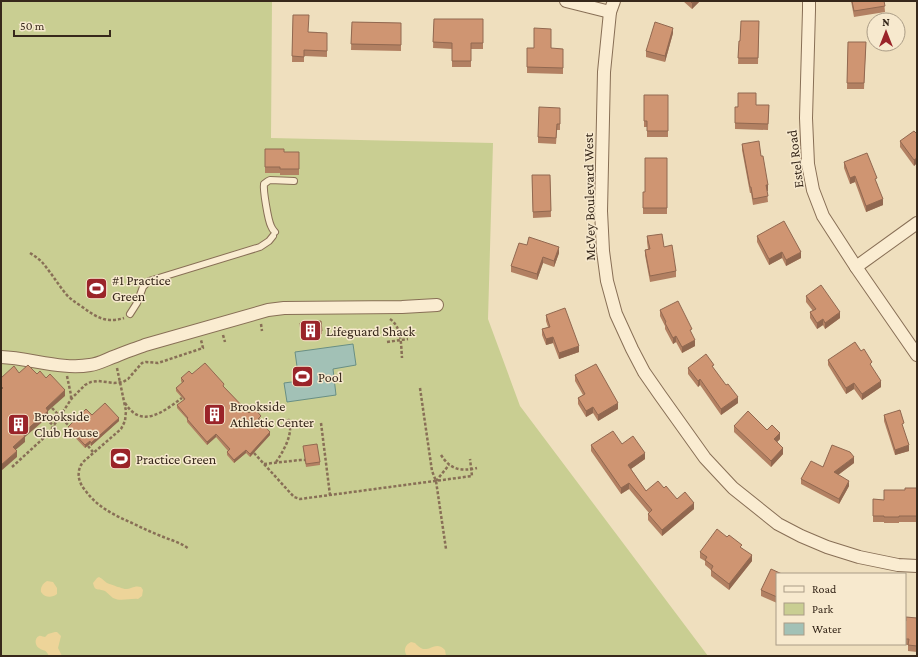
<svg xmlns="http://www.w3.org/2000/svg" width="918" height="657" viewBox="0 0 918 657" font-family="'Crimson Pro',serif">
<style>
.green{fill:#c9ce92}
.sand{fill:#edd499}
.water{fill:#a2c1b6;stroke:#698f84}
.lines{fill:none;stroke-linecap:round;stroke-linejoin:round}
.lane-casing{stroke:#886f56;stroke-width:8}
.street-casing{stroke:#886f56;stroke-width:14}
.path{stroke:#886f56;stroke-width:2.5;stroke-dasharray:3 2;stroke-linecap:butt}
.lane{stroke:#faecd1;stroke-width:6}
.street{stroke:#faecd1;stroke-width:12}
.wall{fill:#b28062}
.shaded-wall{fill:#916850}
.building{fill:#cf9572;stroke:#916850}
.labels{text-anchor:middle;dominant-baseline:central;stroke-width:3;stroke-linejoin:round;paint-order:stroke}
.street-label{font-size:14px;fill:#37281b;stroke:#f7e9ce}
.poi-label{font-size:14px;fill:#37281b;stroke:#f7e9ce;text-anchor:start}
</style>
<rect width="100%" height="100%" fill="#efdfbe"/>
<!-- green -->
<path class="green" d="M1,1h271l-1,137 222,5 -5,176 32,87 188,250h-707z"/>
<!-- sand -->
<g class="sand">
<path d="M99,577c4,2 5,4 8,6 2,1 17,6 18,6 7,0 9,-4 16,-2l2,3 -1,6 -4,3c-8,-1 -17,3 -25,-1 -3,-2 -5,-5 -8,-7 -7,-3 -10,1 -12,-8l4,-5z"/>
<path d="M47,581l6,1 4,6v6c-5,4 -12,4 -16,-2 -1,-4 2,-9 6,-11z"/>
<path d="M55,632h2l4,4 -3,12 4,8h-13c-4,-8 -5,-4 -10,-8 -4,-2 -5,-10 0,-12 1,-1 5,1 6,1l3,-3z"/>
<path d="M411,642l4,1c2,2 5,5 8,6 9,1 13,-8 22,1l1,6h-39c-4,-6 -2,-11 4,-14z"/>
</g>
<!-- water -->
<path class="water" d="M353,344l3,21 -23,4 3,26 -49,7 -3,-19 15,-2 -4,-29z"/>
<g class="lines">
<defs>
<g id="lane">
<path d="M275,232c-2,-2 -3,-3 -4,-6 -3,-6 -8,-36 -7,-42l4,-3 2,-1 24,1"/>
<path d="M130,314l7,-11 6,-16 6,-6 111,-34 9,-6 4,-5"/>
</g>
<g id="street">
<path d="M566,1l44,11"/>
<path d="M614,1l-4,11 -6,60 -3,139 2,40 4,30 9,33 16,35 12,23 16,23 45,63 28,30 45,36 23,12 26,11 32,10 39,8 19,1"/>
<path d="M809,1v9l-3,108 2,46 5,26 10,26 33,51 61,88"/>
<path d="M856,267l61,-44"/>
<path d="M1,357c29,1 61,13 89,8 9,-1 17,-6 26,-9 9,-4 19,-7 29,-11l123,-35 16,-2 118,-1 35,-2"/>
</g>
</defs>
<!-- lane casing -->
<use href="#lane" class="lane-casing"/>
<!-- street casing -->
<use href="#street" class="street-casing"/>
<!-- path -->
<g class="path">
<path d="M30,253l6,4 5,4c9,10 16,22 25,33 4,5 9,8 15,12 14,10 24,18 43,12"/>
<path d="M390,319c12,8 11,27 12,39"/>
<path d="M261,324l1,7"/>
<path d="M223,335l2,7"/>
<path d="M387,342l21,-3"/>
<path d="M117,368l9,43 -1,10 -4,8 -38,33c-7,9 -5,20 2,28 12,17 29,25 47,33 10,5 19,9 29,13 9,4 19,6 28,13"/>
<path d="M67,376l4,19v4"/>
<path d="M420,388l12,83 4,10 10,68"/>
<path d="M125,403c17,27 39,8 57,-5"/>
<path d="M52,408l18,19"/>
<path d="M46,419l8,7"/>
<path d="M321,423l9,72"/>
<path d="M88,446l5,6"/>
<path d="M254,453l40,44 6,2 172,-23 -2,-17"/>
<path d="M441,455c9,14 19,17 36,13"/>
<path d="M276,462c7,-10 19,-30 12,-43"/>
<path d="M264,464l36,-4h7"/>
<path d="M12,467l36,-33 24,-36 13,-13 6,-3 7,-1 16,2 9,-1 5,-3 14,-16 4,-1 12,1 45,-15 -2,-8"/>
<path d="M436,481l13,-16"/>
</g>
<!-- lane -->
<use href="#lane" class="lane"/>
<!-- street -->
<use href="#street" class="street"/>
</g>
<!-- wall -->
<g class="wall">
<path d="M683,1h17l-8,8z"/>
<path d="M851,1h33l1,11 -31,5z"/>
<path d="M293,15l15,17 19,1v24l-23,-1v6h-12z"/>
<path d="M434,19h49v30h-12v18h-19v-18l-19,-1z"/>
<path d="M759,21l-1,43h-20l1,-23h1z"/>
<path d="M352,22l49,1v28l-50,-1z"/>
<path d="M673,33l-8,29 -19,-5v-6z"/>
<path d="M848,42h18l-2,47h-17z"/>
<path d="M527,48l36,1v25l-36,-1z"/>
<path d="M644,95h24v42h-21v-10h-3z"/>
<path d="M756,105h13l-1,25 -33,-1v-22z"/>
<path d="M560,108v22h-3l-1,14 -18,-1v-6z"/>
<path d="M917,132v31l-3,3 -14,-19v-6z"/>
<path d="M742,144l26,47h-1l1,11 -15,3 -2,-12h-1l-8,-43z"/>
<path d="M265,149l19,3h15v23h-19v-2h-15z"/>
<path d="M667,158v56h-24v-22h2z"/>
<path d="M844,162l33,21 6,22 -17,7 -11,-30 -5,2 -6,-16z"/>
<path d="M532,175h18l1,42 -18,1z"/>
<path d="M647,236l17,11 12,24v6l-26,5 -5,-27v-5l3,-1 -1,-7z"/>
<path d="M757,236l44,22 -15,8 -4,-8 -13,7 -12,-23z"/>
<path d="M527,245l32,8 -5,14 -11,-4 -6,17 -26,-8v-6z"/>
<path d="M806,296l34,22 -15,11 -2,-4 -6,4 -7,-11v-6l3,-1 -7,-9z"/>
<path d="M660,310l32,24 3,12 -13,7 -6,-11 -3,2 -8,-15v-3l-5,-10z"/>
<path d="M546,315l33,37 -20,7 -6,-16 -7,2 -4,-10v-6l6,-2 -2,-6z"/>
<path d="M300,323l22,8v3l-21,2z"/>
<path d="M828,360l44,8 9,19 -19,13 -8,-11 -8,5 -18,-29z"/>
<path d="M688,368l26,1 24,34 -17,12 -21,-30 -2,2 -10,-13z"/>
<path d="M192,374l32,13 25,26 12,6 -1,1 10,15 -20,22 -4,-4 -12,10 -7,-8v-3l1,-1 -12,-14 -9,8 -20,-23v-3l-10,-11v-3l7,-5 -8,-9v-3l6,-5 -1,-2v-3z"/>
<path d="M575,375l43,34 -20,12 -5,-8 -7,4 -8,-13v-6l5,-3 -8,-14z"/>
<path d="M92,415l27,6 -28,25 -1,-2 -5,4 -17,-18v-3z"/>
<path d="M884,415l25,36 -14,4 -11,-34z"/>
<path d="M734,426l33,4 13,9 -3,3 6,12 -12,13 -37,-35z"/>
<path d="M622,444l23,15 -14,10 15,22 18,-3 13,11 17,10 -32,27 -14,-16v-6l1,-1 -20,-24 -8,5 -30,-43v-6z"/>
<path d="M303,446l17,16v3l-14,2z"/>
<path d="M854,463l-16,12 11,11 -10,18 -38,-20v-5l22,-12z"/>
<path d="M917,488v34h-18v1h-15v-1h-11v-23l11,1 21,-10z"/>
<path d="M742,548l10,13 -23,29 -18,-14v-6l-6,-5v-4l-5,-3v-6z"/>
<path d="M777,574v29l-16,-7v-6z"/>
<path d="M917,618v34l-9,-1v-6l-14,-1h11v-23z"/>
</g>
<!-- shaded-wall -->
<g class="shaded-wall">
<path d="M695,1h5l-8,8v-6z"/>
<path d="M673,28v5l-8,29v-6z"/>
<path d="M917,158v5l-3,3v-6z"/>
<path d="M855,176v6l-5,2v-6z"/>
<rect x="766" y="185" width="2" height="6"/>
<path d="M883,199v6l-17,7v-6z"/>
<path d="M559,247v6l-5,14v-6z"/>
<path d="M782,252v6l-13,7v-6z"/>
<path d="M801,252v6l-15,8v-6z"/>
<path d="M543,257v6l-6,17v-6z"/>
<path d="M840,312v6l-15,11v-6z"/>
<path d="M823,319v6l-6,4v-6z"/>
<path d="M676,336v6l-3,2v-6z"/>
<path d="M553,337v6l-7,2v-6z"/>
<path d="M695,340v6l-13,7v-6z"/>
<path d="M579,346v6l-20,7v-6z"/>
<path d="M700,379v6l-2,2v-6z"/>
<path d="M881,381v6l-19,13v-6z"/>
<path d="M854,383v6l-8,5v-6z"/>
<path d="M65,390v6l-17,15v6l-23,20v5l-12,10v-5l9,-13 24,-26z"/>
<path d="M738,397v6l-17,12v-6z"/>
<path d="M618,403v6l-20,12v-6z"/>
<path d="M593,407v6l-7,4v-6z"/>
<path d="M119,418v3l-28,25v-3z"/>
<path d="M270,432v3l-20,22v-3z"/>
<path d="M780,433v6l-6,6v-6z"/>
<path d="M216,434v3l-9,8v-3z"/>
<path d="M90,441v3l-5,4v-3z"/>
<path d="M909,445v6l-14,4v-5z"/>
<path d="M783,448v6l-12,13v-6z"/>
<path d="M246,450v3l-12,10v-3z"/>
<path d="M17,451v6l-16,14v-6z"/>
<path d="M645,453v6l-17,12v-6z"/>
<path d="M854,457v6l-20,15v-6z"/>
<path d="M849,481v5l-10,18v-5z"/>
<path d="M629,483v6l-8,5v-6z"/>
<path d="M694,503v6l-32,27v-6z"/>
<path d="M752,555v6l-23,29v-6z"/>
</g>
<!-- building -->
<g class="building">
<path d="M690,1h5l-3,2z"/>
<path d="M852,1h32l1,5 -31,5z"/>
<path d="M293,15h16l-1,17 19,1v18l-23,-1v7l-12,-1z"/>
<path d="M434,19h49v24h-12v18h-19v-18l-19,-1z"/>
<path d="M741,21h18l-1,37h-20l1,-17h1z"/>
<path d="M352,22l49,1v22l-50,-1z"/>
<path d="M655,22l18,6 -8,28 -19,-5z"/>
<path d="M534,28l17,1v19l12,1v19l-36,-1v-19h7z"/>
<path d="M848,42h18l-2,41h-17z"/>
<path d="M738,93h18v12h13l-1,19 -33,-1v-16h3z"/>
<path d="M644,95h24v36h-21v-10h-3z"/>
<path d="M539,107l21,1v16h-3l-1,14 -18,-1z"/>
<path d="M914,131l2,2 1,-1v26l-3,2 -14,-19z"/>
<path d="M759,141l2,15h2l5,29h-2l2,11 -15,3 -2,-12h-1l-8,-43z"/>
<path d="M265,149h19v3h15v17h-19v-2h-15z"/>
<path d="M867,153l10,25 -2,1 8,20 -17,7 -11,-30 -5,2 -6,-16z"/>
<path d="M645,158h22v50h-24v-16h2z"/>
<path d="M532,175h18l1,36 -18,1z"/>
<path d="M784,221l17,31 -15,8 -4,-8 -13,7 -12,-23z"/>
<path d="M662,234l2,13 8,-2 4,26 -26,5 -5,-26 5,-1 -3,-13z"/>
<path d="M529,237l30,10 -5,14 -11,-4 -6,17 -26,-8 8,-23 8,2z"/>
<path d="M821,285l19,27 -15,11 -2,-4 -6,4 -7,-11 6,-3 -10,-13z"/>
<path d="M678,301l14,28 -2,1 5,10 -13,7 -6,-11 -3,2 -8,-15 1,-1 -6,-12z"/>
<path d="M565,308l14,38 -20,7 -6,-16 -7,2 -4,-10 8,-2 -4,-12z"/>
<path d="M321,321l1,10 -21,2 -1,-10z"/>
<path d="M855,342l6,9 3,-2 8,13 -2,2 11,17 -19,13 -8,-11 -8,5 -18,-28z"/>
<path d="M706,354l8,11 -2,1 14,19 2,-1 10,13 -17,12 -21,-30 -2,2 -10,-13z"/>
<path d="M205,363l19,21 -1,2 26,27 5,-5 7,8 -3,3 12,13 -20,22 -4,-4 -12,10 -7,-8 3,-3 -14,-15 -9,8 -20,-23 1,-1 -11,-13 8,-6 -9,-11 8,-7 -3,-3 8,-7 3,3z"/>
<path d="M596,364l22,39 -20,12 -5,-8 -7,4 -8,-13 7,-4 -10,-19z"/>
<path d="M28,365l9,9 3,-3 6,7 4,-4 15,16 -19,18 2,3 -26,23 3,2 -12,11 4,4 -16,14v-75l2,-2 -2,-2v-8l13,-12 5,7z"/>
<path d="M105,403l14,15 -28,25 -1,-2 -5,4 -17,-18 18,-18 6,6z"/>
<path d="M900,410l4,13 -2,1 7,21 -14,5 -11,-35z"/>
<path d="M748,411l19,19 5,-5 8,8 -6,6 9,9 -12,13 -37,-35z"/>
<path d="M613,431l9,13 11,-8 12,17 -17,12 18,26 12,-10 6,7 2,-2 11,13 8,-7 9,11 -32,27 -14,-16 4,-4 -23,-27 -8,5 -30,-43z"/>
<path d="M317,444l3,18 -14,2 -3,-18z"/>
<path d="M832,445l18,7 4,5 -20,15 15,9 -10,18 -38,-20 10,-18 12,6z"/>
<path d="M905,488h12v28h-18v1h-15v-1h-11v-17l11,1v-10h21z"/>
<path d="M717,529l10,8 2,-2 13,10 -2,2 12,8 -23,29 -18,-14 2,-4 -8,-6 2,-3 -7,-5z"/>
<path d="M771,569l11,5h-5v23l-16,-7z"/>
<path d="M906,617l11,1v28l-9,-1 1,-6h-4v-18h1z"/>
</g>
<!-- icons -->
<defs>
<symbol id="stadium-square" viewBox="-11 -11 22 22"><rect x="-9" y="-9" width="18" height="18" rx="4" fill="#9a2429" stroke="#f7e9ce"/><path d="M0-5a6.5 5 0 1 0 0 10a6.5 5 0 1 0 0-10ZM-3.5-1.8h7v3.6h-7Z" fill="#fff"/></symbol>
<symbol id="building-square" viewBox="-11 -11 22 22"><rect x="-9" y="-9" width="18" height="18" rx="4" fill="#9a2429" stroke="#f7e9ce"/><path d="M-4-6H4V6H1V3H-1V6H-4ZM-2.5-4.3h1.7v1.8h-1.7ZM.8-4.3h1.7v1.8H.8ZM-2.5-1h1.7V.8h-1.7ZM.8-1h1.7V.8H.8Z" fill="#fff"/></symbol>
</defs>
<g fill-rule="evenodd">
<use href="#stadium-square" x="84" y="276" width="25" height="25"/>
<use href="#building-square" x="298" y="318" width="25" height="25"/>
<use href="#stadium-square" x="290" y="364" width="25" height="25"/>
<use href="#building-square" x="202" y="402" width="25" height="25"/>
<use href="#building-square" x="6" y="412" width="25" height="25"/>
<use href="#stadium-square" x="108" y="446" width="25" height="25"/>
</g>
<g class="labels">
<!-- street labels -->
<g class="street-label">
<text transform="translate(795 159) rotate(-97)">Estel Road</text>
<text transform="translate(589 197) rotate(-91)">McVey Boulevard West</text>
</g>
<!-- poi labels -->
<g class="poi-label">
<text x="112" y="280">#1 Practice<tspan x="112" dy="16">Green</tspan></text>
<text x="326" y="331">Lifeguard Shack</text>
<text x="318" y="377">Pool</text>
<text x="230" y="406">Brookside<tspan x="230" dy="16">Athletic Center</tspan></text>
<text x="34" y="416">Brookside<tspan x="34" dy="16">Club House</tspan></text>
<text x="136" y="459">Practice Green</text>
</g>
</g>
<!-- border -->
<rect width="918" height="657" fill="none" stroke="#37281b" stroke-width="4"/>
<!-- legend -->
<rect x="776" y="573" width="130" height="72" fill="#f7e9ce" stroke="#aa9c86"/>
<rect x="784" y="586" width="20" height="6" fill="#faecd1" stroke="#aa9c86"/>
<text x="812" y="593" font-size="12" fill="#37281b">Road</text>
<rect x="784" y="603" width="20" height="12" fill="#c9ce92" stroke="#aa9c86"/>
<text x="812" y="613" font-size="12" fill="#37281b">Park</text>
<rect x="784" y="623" width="20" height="12" fill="#a2c1b6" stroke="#aa9c86"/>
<text x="812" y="633" font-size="12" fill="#37281b">Water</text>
<!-- north arrow -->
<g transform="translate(886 32)"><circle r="19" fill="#f7e9ce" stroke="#aa9c86"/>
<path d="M0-3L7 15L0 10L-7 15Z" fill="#9a2429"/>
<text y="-6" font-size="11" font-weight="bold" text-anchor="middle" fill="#37281b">N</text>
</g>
<!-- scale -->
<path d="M14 30v6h96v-6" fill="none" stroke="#37281b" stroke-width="2"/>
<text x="20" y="30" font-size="12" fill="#37281b" stroke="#f7e9ce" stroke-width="3" paint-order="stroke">50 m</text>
</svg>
